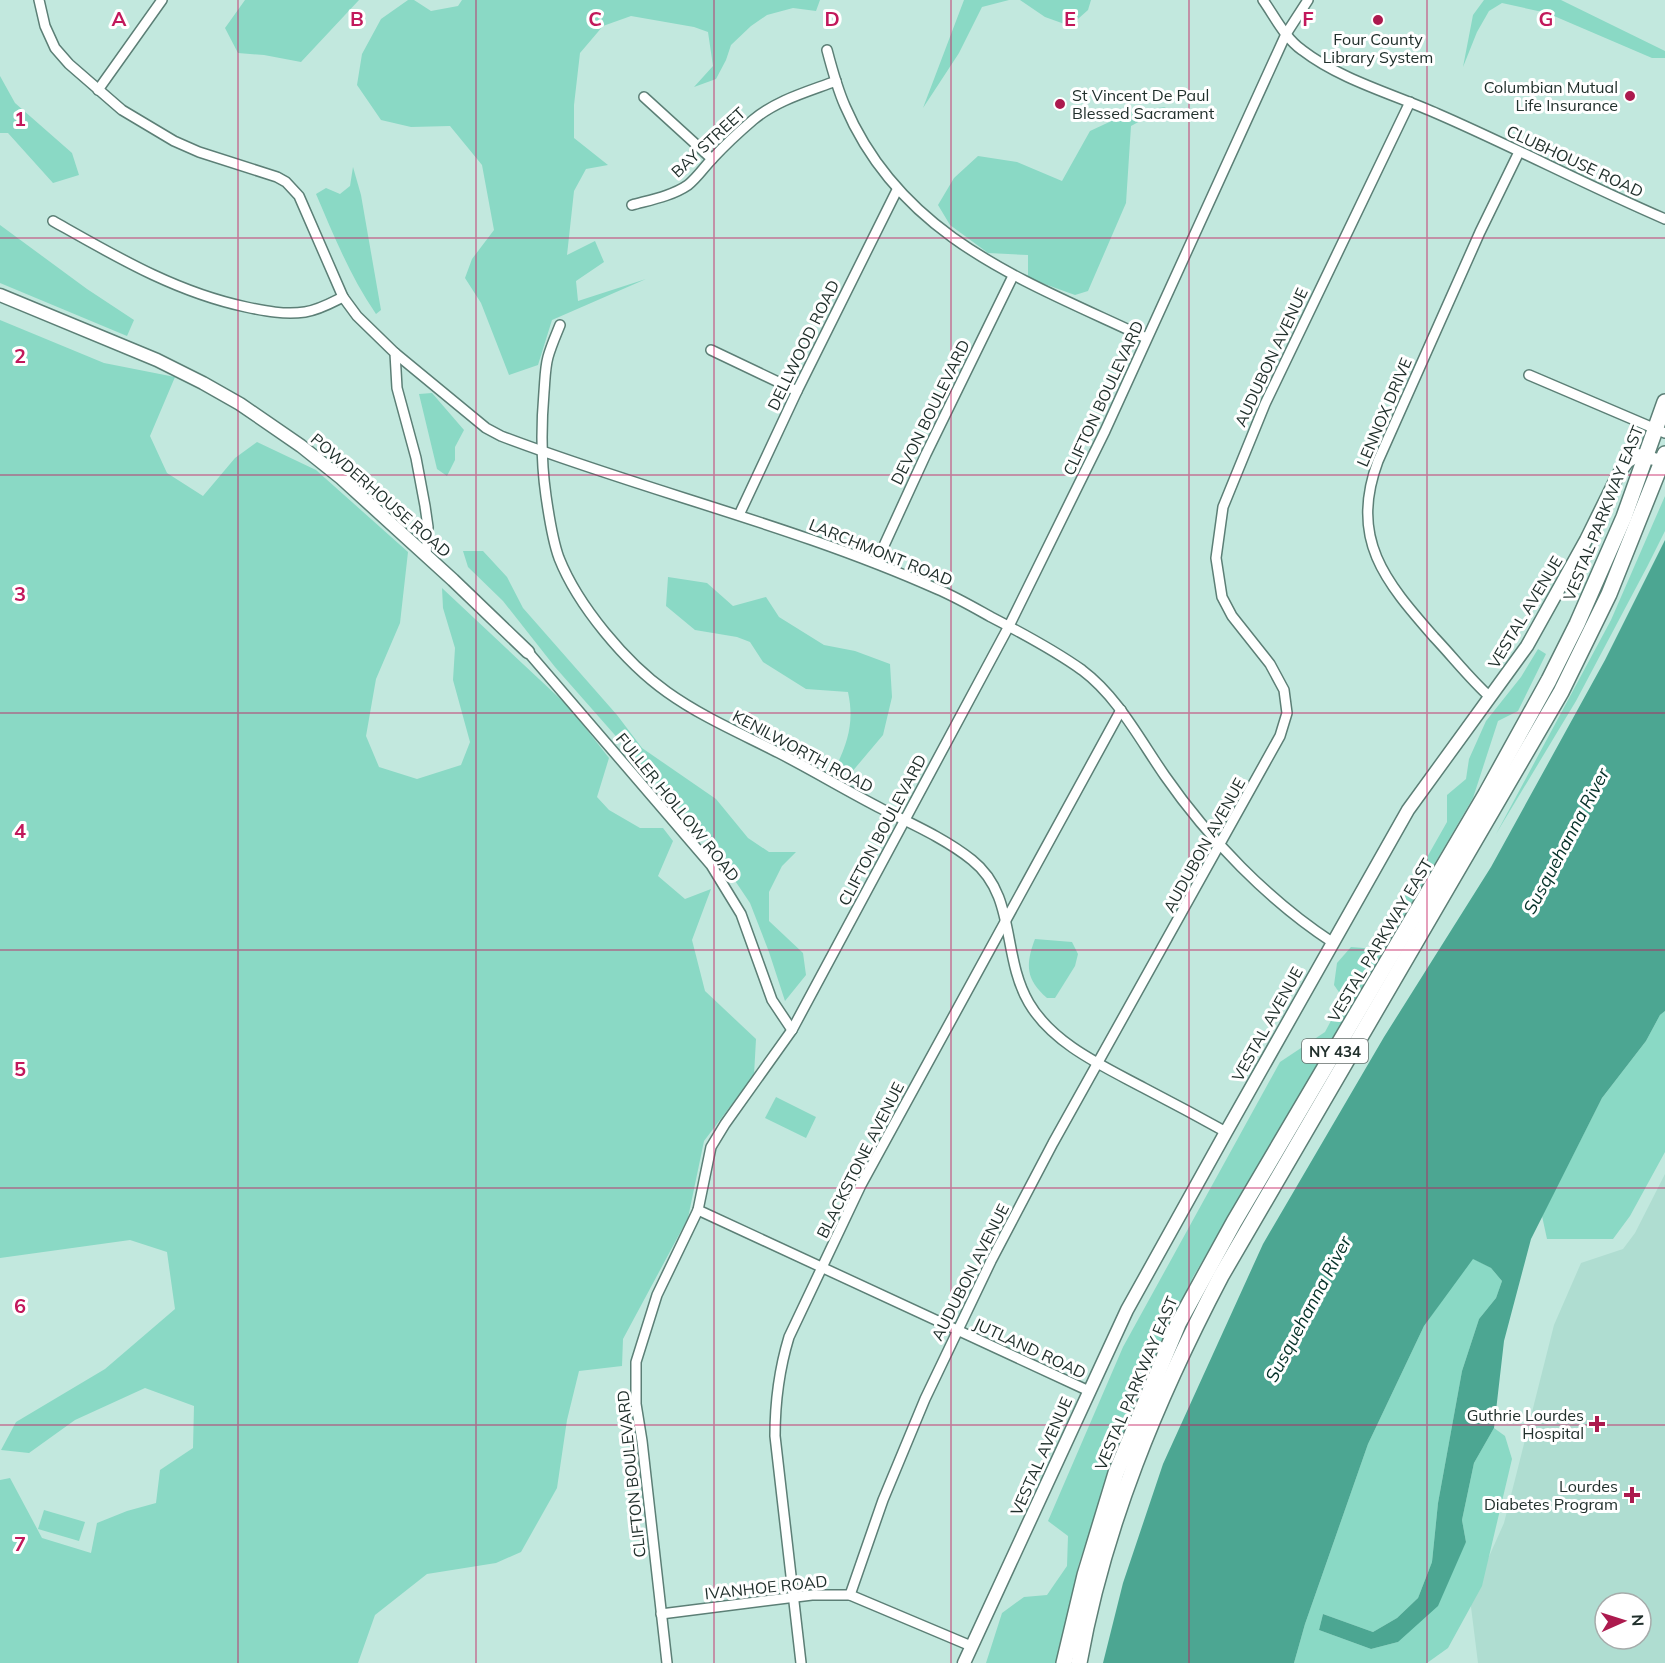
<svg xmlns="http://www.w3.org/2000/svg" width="1665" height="1663" viewBox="0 0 1665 1663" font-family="Mulish,sans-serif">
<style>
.built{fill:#afddd1;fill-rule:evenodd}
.green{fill:#8ad9c5}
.water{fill:#4ca692}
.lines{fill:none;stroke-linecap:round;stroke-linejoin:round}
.minor-casing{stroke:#5c7f76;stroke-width:12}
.tertiary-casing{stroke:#5c7f76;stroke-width:15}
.primary-casing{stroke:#5c7f76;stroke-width:18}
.minor{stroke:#fff;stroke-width:9}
.tertiary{stroke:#fff;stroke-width:12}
.primary{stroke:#fff;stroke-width:15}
.grid{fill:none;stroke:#c2185b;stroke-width:1.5;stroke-opacity:0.55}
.poi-dot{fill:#ac1a4e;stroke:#fff;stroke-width:2}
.labels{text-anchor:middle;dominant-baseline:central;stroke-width:6;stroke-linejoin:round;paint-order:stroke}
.shield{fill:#fff;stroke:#646e6b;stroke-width:1.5}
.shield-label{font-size:15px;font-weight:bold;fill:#21302c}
.poi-label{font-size:16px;fill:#21302c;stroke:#fff;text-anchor:end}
.street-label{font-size:16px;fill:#21302c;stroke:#fff}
.water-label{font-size:18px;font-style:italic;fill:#053128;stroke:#fff}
.grid-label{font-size:20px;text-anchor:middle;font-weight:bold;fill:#c2185b;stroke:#fff;stroke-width:6;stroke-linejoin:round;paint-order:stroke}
</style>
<rect width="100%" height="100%" fill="#c2e8de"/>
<!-- built -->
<path class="built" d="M1665,1174v489h-187l-8,-64 34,-76 50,-198 27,-62 42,-14 12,-16zM1605,1603h36v36h-36z"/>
<!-- green -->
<g class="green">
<path d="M245,0h114l-58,62 -37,-7 -26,-2 -13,-25z"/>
<path d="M408,0h6l17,11 27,-5 4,-6h358l-4,11 -23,-3 -26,7 -16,11 -20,19 -5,15 -10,19 -22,8 19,-21 -5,-34 -14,-5 -63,-11 -28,10 -23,27 -6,52v33l34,27 -22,4 -12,22 -7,64 28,-14 9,21 -28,19 2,20 68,-22 -94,41 -14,45 -29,10 -28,-72 -16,-25 7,-19 22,-29 -12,-65 -32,-39 -39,1 -30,-7 -24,-35 5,-31 19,-35z"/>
<path d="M964,0h45l-27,7 -23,46 -36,55z"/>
<path d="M1020,0h71l-3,10 -18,16 -25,-9z"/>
<path d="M1484,0h77l104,51v7h-13l-105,-45 -45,-10 -13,8 -12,21 -14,35 10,-52z"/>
<path d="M0,76l15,27 57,50 7,22 -26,8 -45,-50h-8z"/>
<path d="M1166,107l-35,19 -5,77 -38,88 -13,4 -47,-17v-23l-40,-2 -38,-28 -12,-20 16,-27 24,-22 39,6 45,19 28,-50 43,-20z"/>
<path d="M353,167l8,28 20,115 -5,4c-26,-38 -42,-78 -60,-120l10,-6 14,6 10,-8z"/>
<path d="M0,225l87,64 47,31 -7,16 -127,-53z"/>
<path d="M0,320l104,43 71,14 -25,59 17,37 36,23 32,-38 22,-16 59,28 92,82 -8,71 -24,56 -10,57 13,31 38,12 44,-14 9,-23 -17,-62 2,-32 -12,-40 -1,-20 128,120 39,50 -12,39 12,13 31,18h23l10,13 -15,35 27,23 26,-10 -19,51 13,51 51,48 -2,36 -50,66 -16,77 -65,121 -1,27 -43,5 -12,49 -10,68 -36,64 -25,11 -69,11 -52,41 -17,48h-358v-183l10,-2 32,60 49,15 6,-30 30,-12 29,-8 4,-33 33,-22 1,-42 -49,-18 -70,32 -46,33 -28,-3 15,-28 89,-53 70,-60 -8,-57 -37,-12 -130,18z"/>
<path d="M432,393l32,37 -9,17v13l-8,16 -10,-7 -18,-75z"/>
<path d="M1665,496v35l-17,34 -72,136 -80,133 115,-214z"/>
<path d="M463,551h20l24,26 16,31 94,107 25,33 74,51 32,39 21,14h27l-14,14 -13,26v29l34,32 3,22 -21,26 -16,-49 -19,-49 -41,-61 -154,-175 -52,-66 -35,-34z"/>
<path d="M668,577l39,6 26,23 33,-9 13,20 45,28 31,6 35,13 2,33 -9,38 -32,38 -14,-8c12,-26 17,-45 11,-73l-42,-3 -43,-27 -13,-20 -13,-5 -42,-7 -29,-24z"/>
<path d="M1538,649l8,5 -28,57 -20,10 -25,77 -280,479 -59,128 -55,158 -22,100h-71l16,-50 22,-16 23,-2 20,-29 1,-30 -20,-15 75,-174 157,-285 45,-30 18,-34 -9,-13 3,-22 14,-16 24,2 72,-127v-27l19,-16 3,-20 17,-38 35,-44z"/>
<path d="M1035,939l37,3 6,12 -3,12 -20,32h-8c-21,-18 -22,-33 -12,-59z"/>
<path d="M1665,1011v141l-35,64 -17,23h-66l-5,-23 60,-118 44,-57 14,-26z"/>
<path d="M776,1097l40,20 -10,21 -41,-20z"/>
<path d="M1472,1258l19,10 11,13 -6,17 -17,21 -17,52 -24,132 -6,59 -14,36 -21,20 -24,14 -50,-18 -4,16 52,19 27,-7 68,-100 -4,-22 12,-57 20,-35 11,8 7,23 -30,127 -34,62 -21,15h-133l11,-39 63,-180 56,-118z"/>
<path d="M44,1510l41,12 -6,19 -41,-12z"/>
</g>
<!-- water -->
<path class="water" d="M1665,540v471l-5,4 -14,26 -44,57 -71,141 -27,102 -10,87 -20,35 -12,57 4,22 -28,64 -40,36 -27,7 -52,-19 4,-16 50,18 24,-14 21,-20 14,-36 6,-59 24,-132 17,-52 17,-21 6,-17 -11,-13 -18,-9 -49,67 -56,118 -63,180 -11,39h-191l20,-80 40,-119 100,-220 121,-207 107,-170 114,-207z"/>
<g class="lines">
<defs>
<g id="minor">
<path d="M39,0l6,26 10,22 14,16 53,46 52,31 25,11 78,25 9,5 13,14 44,101 14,19 38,37 2,35 19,70 9,48 3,21 -2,28"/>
<path d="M1263,0c12,17 22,38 39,50 39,30 91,44 136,64 76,33 150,72 227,105"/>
<path d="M827,50c5,19 10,38 18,56 57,133 181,175 301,232"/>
<path d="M98,90l64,-90"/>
<path d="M644,97l68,62"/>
<path d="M632,205c18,-5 40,-9 56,-20 10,-8 16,-18 25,-27 12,-13 26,-26 40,-38 24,-20 54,-28 83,-39"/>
<path d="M53,221c62,35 122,71 193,86 19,4 39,8 59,5 14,-2 26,-9 38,-15"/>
<path d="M560,325c-4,10 -9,21 -12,32 -3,11 -3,23 -4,35 -3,35 -3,69 2,104 3,20 6,43 13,62 19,48 67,105 108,134 35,25 75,42 112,61 35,18 68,38 103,56 30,15 64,30 90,51 45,36 29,95 57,143 24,41 74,63 115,85 27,14 55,29 82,44"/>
<path d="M711,350l86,41"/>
<path d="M395,353l91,75 15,8c144,55 295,90 436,153 19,8 36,18 54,28 31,16 63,33 91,53 36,27 58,70 83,106 43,62 104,125 167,166"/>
<path d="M1529,375l136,58"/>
<path d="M739,515l58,-124 100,-201"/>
<path d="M876,563l50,-109 87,-178"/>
<path d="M528,652l183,213 30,49 31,86 20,30"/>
<path d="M1490,697c-20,-18 -37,-40 -56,-60 -49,-56 -85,-98 -56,-176l102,-229 39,-80"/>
<path d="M698,1210l391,181"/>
<path d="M850,1595l33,-95 42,-101 66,-138 62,-118 227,-407 7,-23 -3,-23 -14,-26 -38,-48 -10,-19 -6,-39 7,-51 42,-103 145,-302"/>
<path d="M661,1614l151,-19h38l121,51"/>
<path d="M667,1663l-25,-222 -6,-37v-42l21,-67 41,-85 13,-63 14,-23 67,-94 217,-404 96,-195 181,-397 22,-34"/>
<path d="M801,1663l-26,-227c0,-34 4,-66 14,-99l72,-152 260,-475"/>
</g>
<g id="tertiary">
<path d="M0,295l157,65 46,23 37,21 61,42 40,32 112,102 75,72"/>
<path d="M964,1663l163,-353 99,-178 182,-322 119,-164 59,-106 32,-65 9,-13 11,-7 24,6"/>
</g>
<g id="primary">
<path d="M1064,1663l21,-88 31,-102 62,-149 56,-102 252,-428 63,-114 28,-56 47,-107 41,-115"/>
<path d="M1079,1663c24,-136 78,-265 142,-387l340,-584 48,-98 56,-140"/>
</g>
</defs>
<!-- minor casing -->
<use href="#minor" class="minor-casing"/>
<!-- tertiary casing -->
<use href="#tertiary" class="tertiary-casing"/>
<!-- primary casing -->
<use href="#primary" class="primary-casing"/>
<!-- minor -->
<use href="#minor" class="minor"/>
<!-- tertiary -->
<use href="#tertiary" class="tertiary"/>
<!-- primary -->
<use href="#primary" class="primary"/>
</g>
<!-- grid -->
<path class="grid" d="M238,0v1663M476,0v1663M714,0v1663M951,0v1663M1189,0v1663M1427,0v1663M0,238h1665M0,475h1665M0,713h1665M0,950h1665M0,1188h1665M0,1425h1665"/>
<!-- markers -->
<g class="poi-dot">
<circle cx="1378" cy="20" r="6"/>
<circle cx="1630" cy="96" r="6"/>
<circle cx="1060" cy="104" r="6"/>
<path d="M1594 1415h6v6h6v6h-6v6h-6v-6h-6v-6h6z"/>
<path d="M1629 1486h6v6h6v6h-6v6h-6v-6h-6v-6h6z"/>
</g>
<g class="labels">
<!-- shield labels -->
<rect class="shield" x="1302" y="1039" width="66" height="24" rx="4.5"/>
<g class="shield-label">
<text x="1335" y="1051">NY 434</text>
</g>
<!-- poi labels -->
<g class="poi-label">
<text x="1378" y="39" text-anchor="middle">Four County<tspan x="1378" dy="18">Library System</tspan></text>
<text x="1618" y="87">Columbian Mutual<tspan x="1618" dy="18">Life Insurance</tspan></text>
<text x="1072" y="95" text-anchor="start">St Vincent De Paul<tspan x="1072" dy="18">Blessed Sacrament</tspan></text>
<text x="1584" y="1415">Guthrie Lourdes<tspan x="1584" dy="18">Hospital</tspan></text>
<text x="1618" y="1486">Lourdes<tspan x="1618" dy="18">Diabetes Program</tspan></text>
</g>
<!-- street labels -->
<g class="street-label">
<text transform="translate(708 142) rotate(-43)">BAY STREET</text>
<text transform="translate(1575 161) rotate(25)">CLUBHOUSE ROAD</text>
<text transform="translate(803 345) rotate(-64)">DELLWOOD ROAD</text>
<text transform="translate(1271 357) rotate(-65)">AUDUBON AVENUE</text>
<text transform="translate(1103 398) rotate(-65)">CLIFTON BOULEVARD</text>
<text transform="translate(930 412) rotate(-64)">DEVON BOULEVARD</text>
<text transform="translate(1384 412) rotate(-67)">LENNOX DRIVE</text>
<text transform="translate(381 495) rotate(41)">POWDERHOUSE ROAD</text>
<text transform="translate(1603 513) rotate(-68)">VESTAL PARKWAY EAST</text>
<text transform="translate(881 552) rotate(22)">LARCHMONT ROAD</text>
<text transform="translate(1525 612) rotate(-59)">VESTAL AVENUE</text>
<text transform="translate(803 751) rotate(28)">KENILWORTH ROAD</text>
<text transform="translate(678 807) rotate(51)">FULLER HOLLOW ROAD</text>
<text transform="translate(882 830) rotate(-62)">CLIFTON BOULEVARD</text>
<text transform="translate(1204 845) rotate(-61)">AUDUBON AVENUE</text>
<text transform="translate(1380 940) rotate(-59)">VESTAL PARKWAY EAST</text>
<text transform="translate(1267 1024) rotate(-61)">VESTAL AVENUE</text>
<text transform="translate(860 1160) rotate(-63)">BLACKSTONE AVENUE</text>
<text transform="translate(970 1272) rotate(-63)">AUDUBON AVENUE</text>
<text transform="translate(1030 1348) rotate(25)">JUTLAND ROAD</text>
<text transform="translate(1136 1383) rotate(-67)">VESTAL PARKWAY EAST</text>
<text transform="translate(1041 1456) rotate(-66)">VESTAL AVENUE</text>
<text transform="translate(631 1474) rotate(-96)">CLIFTON BOULEVARD</text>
<text transform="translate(766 1587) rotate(-6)">IVANHOE ROAD</text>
</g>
<!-- water labels -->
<g class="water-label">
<text transform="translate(1566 841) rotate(-62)">Susquehanna River</text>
<text transform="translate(1308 1309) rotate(-62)">Susquehanna River</text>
</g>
</g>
<g class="grid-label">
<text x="119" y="26">A</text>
<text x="357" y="26">B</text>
<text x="595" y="26">C</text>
<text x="832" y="26">D</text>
<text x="1070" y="26">E</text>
<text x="1308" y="26">F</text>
<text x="1546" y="26">G</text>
<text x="20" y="126">1</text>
<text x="20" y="363">2</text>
<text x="20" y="601">3</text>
<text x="20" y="838">4</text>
<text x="20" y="1076">5</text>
<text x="20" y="1313">6</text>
<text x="20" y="1551">7</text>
</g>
<!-- north arrow -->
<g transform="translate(1623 1621) rotate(87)"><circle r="28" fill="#ffffff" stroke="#a6acab" stroke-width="1.5"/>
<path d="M0-4.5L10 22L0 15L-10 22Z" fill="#ac1a4e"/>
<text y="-9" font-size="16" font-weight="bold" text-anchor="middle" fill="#21302c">N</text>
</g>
</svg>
